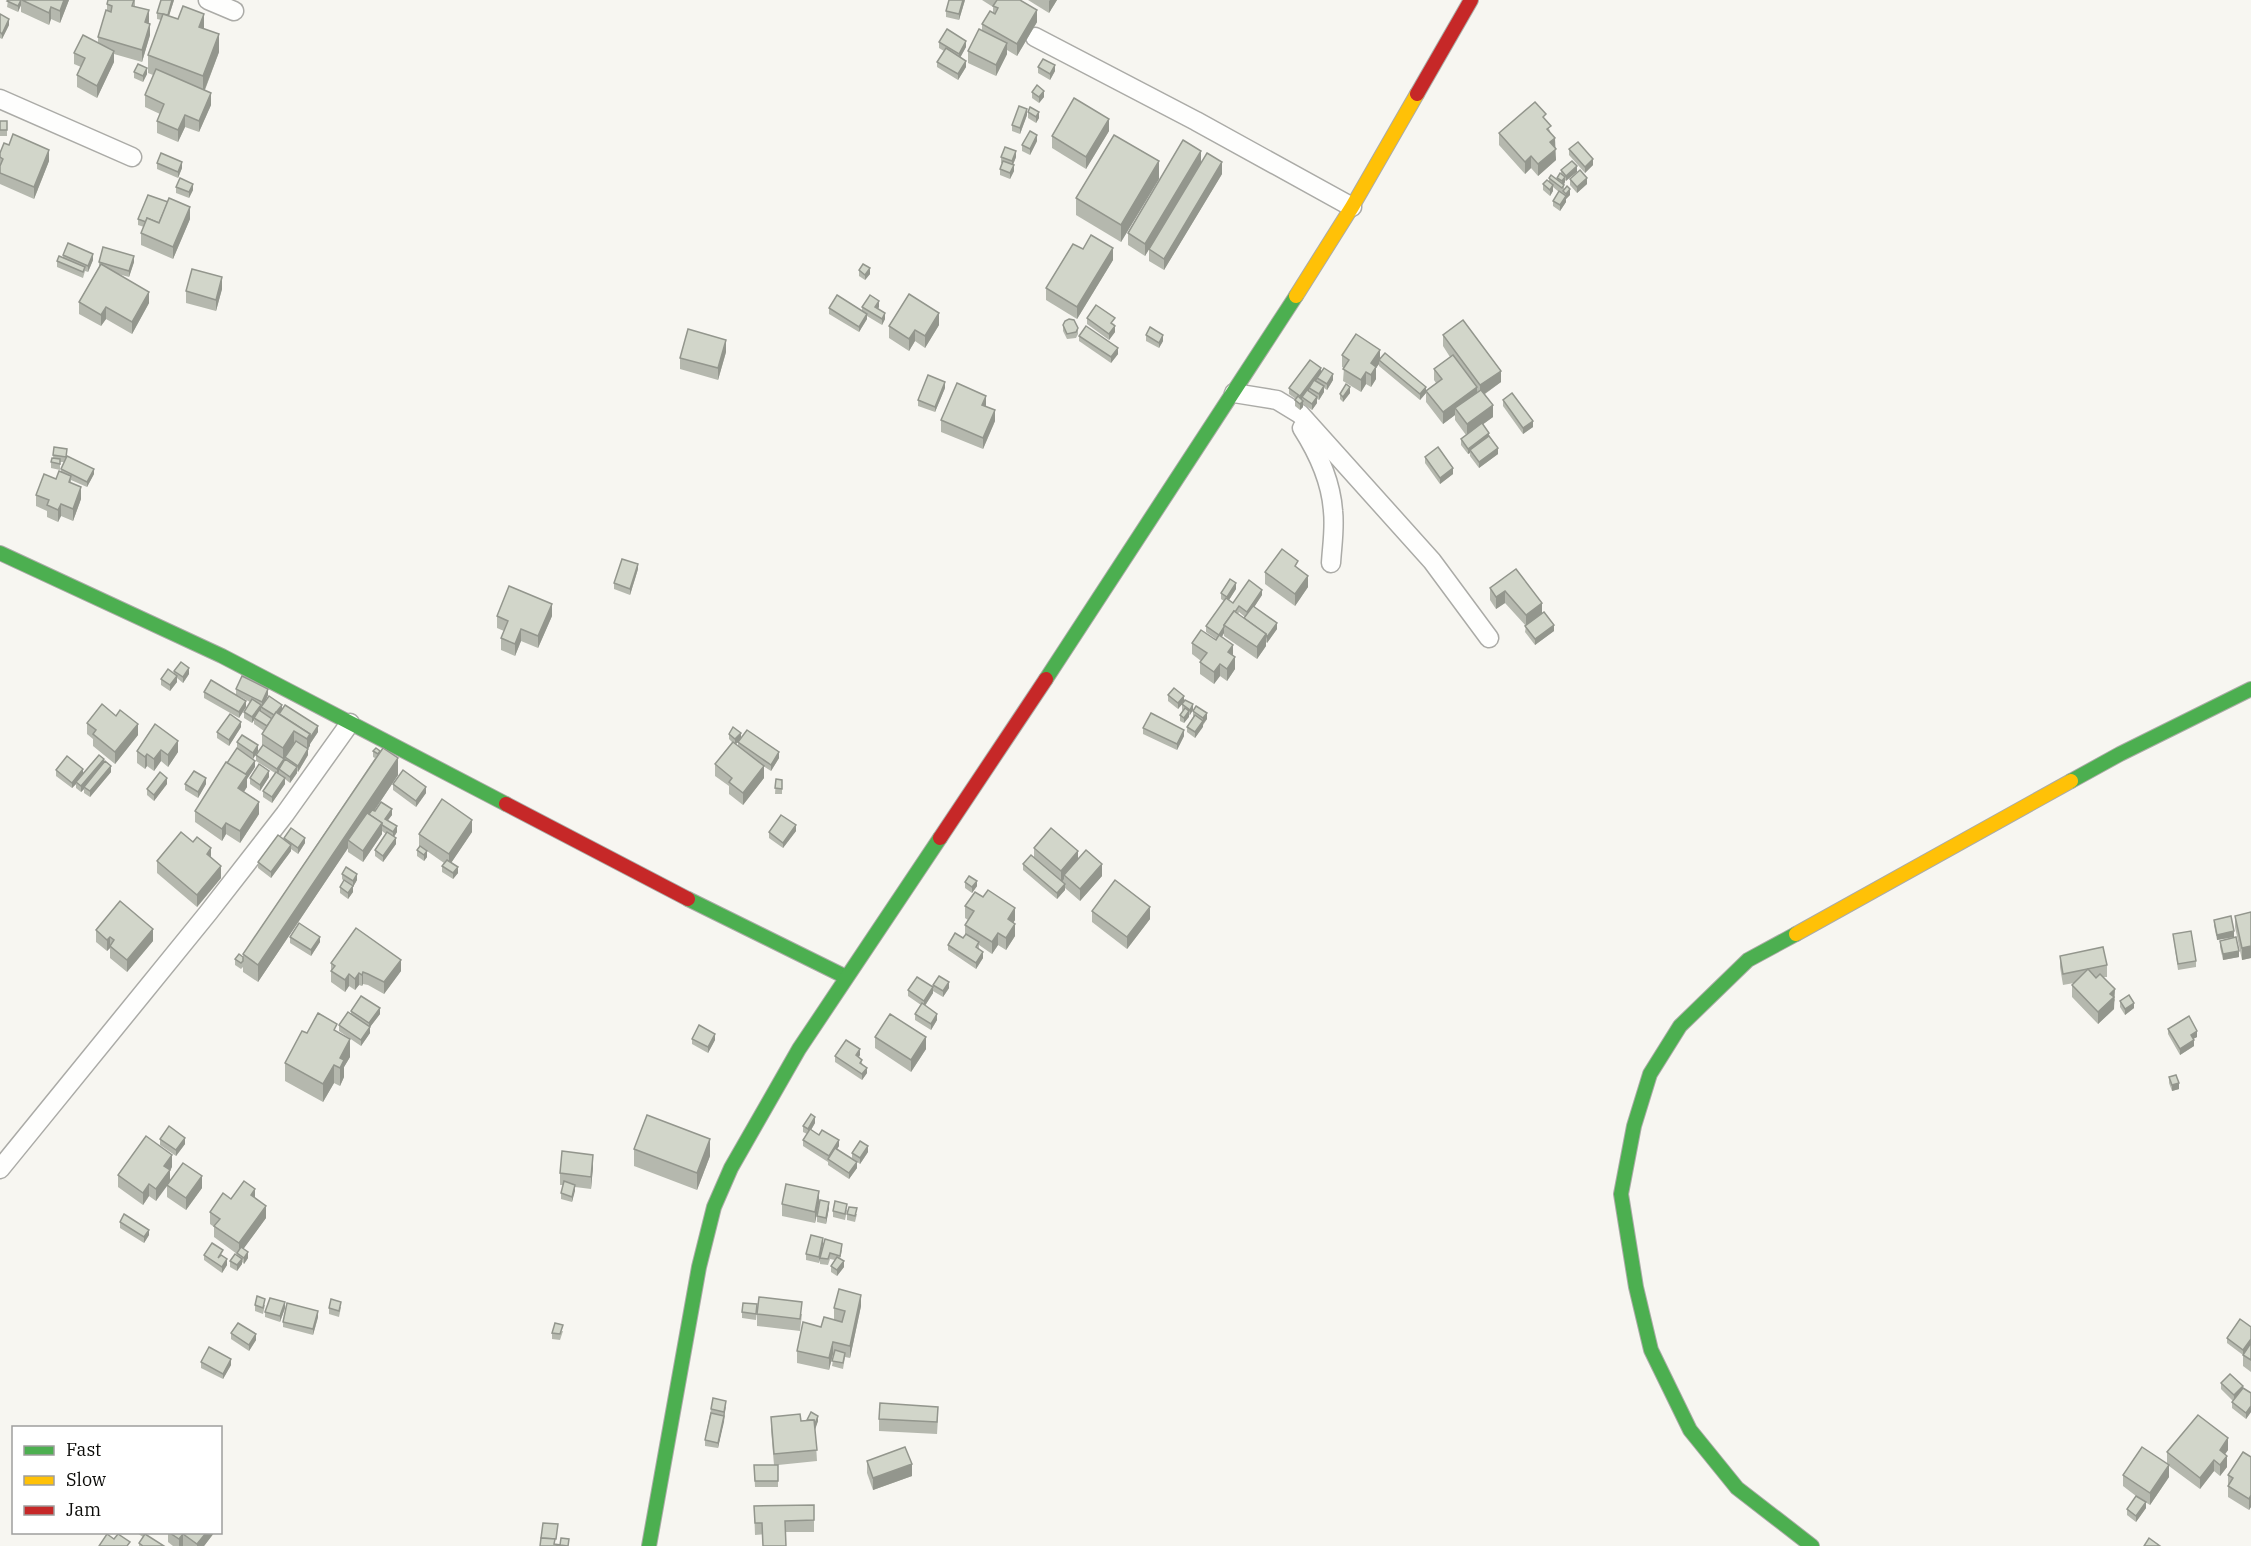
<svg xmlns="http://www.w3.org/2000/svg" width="2251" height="1546" viewBox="0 0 2251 1546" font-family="'IBM Plex Serif',serif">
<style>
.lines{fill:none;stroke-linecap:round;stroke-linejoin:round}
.street-casing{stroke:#ababa7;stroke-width:21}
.fast-casing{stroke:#ababa7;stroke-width:16}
.slow-casing{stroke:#ababa7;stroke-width:16}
.jam-casing{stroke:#ababa7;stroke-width:16}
.street{stroke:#fefefd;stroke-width:18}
.fast{stroke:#4caf50;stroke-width:14}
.slow{stroke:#ffc107;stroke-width:14}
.jam{stroke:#c62828;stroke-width:14}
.wall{fill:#b5b8ae;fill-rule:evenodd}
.shaded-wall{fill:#93968d}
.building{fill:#d2d6ca;stroke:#93968d;stroke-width:1.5}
</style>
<rect width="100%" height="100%" fill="#f7f6f1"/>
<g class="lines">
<defs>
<g id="street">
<path d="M208,0l26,11"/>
<path d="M1035,37l161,84 156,86"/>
<path d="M0,99l132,58"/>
<path d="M1234,393l43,7 23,14 132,147 57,77"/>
<path d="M1302,428c16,25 29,53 31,83 2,17 -1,35 -2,52"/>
<path d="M0,1169l208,-256 77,-99 65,-91"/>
</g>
<g id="fast">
<path d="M0,553l222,103 284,148"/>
<path d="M1046,679l250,-383"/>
<path d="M2071,781l49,-27 131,-65"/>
<path d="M688,899l158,78"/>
<path d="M1796,934l-48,26 -68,66 -30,48 -16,52 -13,68 15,93 15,63 39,80 47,58 75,58"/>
<path d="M649,1546l50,-279 15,-60 17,-39 68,-119 141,-211"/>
</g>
<g id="slow">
<path d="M1296,296l56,-89 65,-113"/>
<path d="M1796,934l275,-153"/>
</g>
<g id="jam">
<path d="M1417,94l54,-94"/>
<path d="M506,804l182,95"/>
<path d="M940,838l106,-159"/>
</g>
</defs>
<!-- street casing -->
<use href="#street" class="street-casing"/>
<!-- fast casing -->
<use href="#fast" class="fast-casing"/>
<!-- slow casing -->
<use href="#slow" class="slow-casing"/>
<!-- jam casing -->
<use href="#jam" class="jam-casing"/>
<!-- street -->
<use href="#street" class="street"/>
<!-- fast -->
<use href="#fast" class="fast"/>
<!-- slow -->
<use href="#slow" class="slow"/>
<!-- jam -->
<use href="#jam" class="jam"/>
</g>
<!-- wall -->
<g class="wall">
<path d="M8,0h61l-9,23 -9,-4 -2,6 -28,-13v-7l-3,7 -11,-5z"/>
<path d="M135,0v6l13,17 2,12 -8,27 -28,-8v8l-17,36 -20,-11v-12l4,-8 -7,-3v-11l24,-11v-5l9,-27v-6z"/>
<path d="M161,0h13l-5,16 35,13 15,23 -14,38 6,15 -12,27 -14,-5 -7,15 -21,-9v-12l3,-7 -15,-7v-12l8,-20 -5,-2v-18l13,-35 -4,-1v-6z"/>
<path d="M965,0l-6,20 -13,-3v-6z"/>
<path d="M982,0h38l17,22 -20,34 -10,-6v4l-11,22 -28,-13v-12l14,-21v-6l11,-11v-6z"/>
<path d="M1028,0h29l-8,13z"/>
<path d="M0,14l9,11 -7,14 -2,-1z"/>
<path d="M939,42l27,5 -6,10 6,10 -8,13 -21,-13v-5l7,-11 -5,-3z"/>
<path d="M1038,67l17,4 -5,9 -12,-7z"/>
<path d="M134,72l13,2 -4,8 -9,-4z"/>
<path d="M1032,92l12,5 -5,6 -7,-5z"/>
<path d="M1028,112l11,6 -3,5 -8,-5z"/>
<path d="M1027,115l-7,19 -8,-3v-6z"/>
<path d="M1546,120l5,14 5,26 -18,16 -7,-8 -6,6 -26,-29v-12z"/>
<rect x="0" y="121" width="7" height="15"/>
<path d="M1109,131l-23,38 -34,-21v-12z"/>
<path d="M1037,141l-7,14 -8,-4v-6z"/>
<path d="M1569,149l24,16 -8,8 -16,-18z"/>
<path d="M0,153l49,8 -15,38 -34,-15z"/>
<path d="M1001,157h15l-3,8 1,6 -4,8 -10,-4v-6l2,-6h-1z"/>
<path d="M1572,161l-6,20 -1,-1v2l-1,3v5l6,5 -4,4v3l-6,9 -7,-5v-5l6,-9 -6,-5v4l-3,5 -7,-6v-6l6,-3v-3l8,2v-2l4,-4v-4z"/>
<path d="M1201,162l21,12 -58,96 -15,-9v-12l-4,7 -17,-11v-12z"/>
<path d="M157,163l25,5 -4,10 -21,-9z"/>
<path d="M1159,179l-38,63 -45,-27v-17z"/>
<path d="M1570,179l17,5 -10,9 -7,-8z"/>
<path d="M176,187l17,3 -4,8 -13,-5z"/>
<path d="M138,219h52l-17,40 -32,-14v-12l3,-6 -6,-2z"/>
<path d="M1083,249l30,11 -36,59 -31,-19v-12z"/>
<path d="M63,255l30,5 -5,12 -3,-1 -2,7 -26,-11v-6l6,-4z"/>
<path d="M99,262h35l-5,15 -11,-3 31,29 -17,31 -26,-15 -5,7 -22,-12v-12l20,-35z"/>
<path d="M859,270l11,4 -5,6 -6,-4z"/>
<path d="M222,289l-6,22 -30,-8v-12z"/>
<path d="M862,307h17l-1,2 7,10 -3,6 -15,-9v3l-8,13 -30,-18v-6l33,2z"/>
<path d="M1087,318l28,6 -1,1 1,7 -6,8 -22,-16z"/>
<path d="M939,325l-14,23 -10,-7 -6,10 -20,-13v-12z"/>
<path d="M1063,325l15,3v6l-2,4 -9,1 -4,-8z"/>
<path d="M1146,335l17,6 -4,7 -13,-7z"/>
<path d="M1443,335l58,47 -16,12 8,23 -10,7 15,30 -19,14 -9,-12v-3l-2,1 -7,-9v-6l5,-4 -11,-15v-5l-12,9 -17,-22v-11l10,-8 -2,-3v-11l16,-12 -7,-11z"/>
<path d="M1079,336l39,18 -7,9 -32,-22z"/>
<path d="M726,352l-8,28 -38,-11v-11z"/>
<path d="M1342,355l38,4 46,34 -6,7 -41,-34v-2l-3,4v11l-5,8 -5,-3 -5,8 -18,-11 1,-13 -2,-1z"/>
<path d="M1321,372l12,8 -6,10 -3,-2v4l-5,8 -2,-1v4l-5,7 -9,-6v3l-3,3 -5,-4v-6l1,-1 -7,-5v-6z"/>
<path d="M945,388l-10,24 -17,-6v-6z"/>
<path d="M1350,393l-7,9 -3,-3v-5z"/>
<path d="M1503,400l30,27 -10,7 -20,-28z"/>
<path d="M986,406l9,15 -12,28 -42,-17v-12z"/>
<path d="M54,447l12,10 28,17 -7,13 -16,-7v3l10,16 -8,22 -12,-5 -3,6 -11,-5v-6l-11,-5v-11l20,-16 5,-7v-3l3,-7h-4v8l-9,-2v-6l2,-4z"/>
<path d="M1425,457l28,17 -13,10 -15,-21z"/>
<path d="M638,569l-8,26 -16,-6v-6z"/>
<path d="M1298,569l10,18 -13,19 -30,-22v-12z"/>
<path d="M1516,569l26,45 12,17 -19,14 -10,-13 1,-6 -21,-23 -9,6 -6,-9v-12z"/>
<path d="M1236,589l-7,11 4,3 29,-8 -8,12 23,22 -10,14 -1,-1v4l-9,13 -33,-23v-3l-2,4 11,19 2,13 -8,12 -7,-5 -6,8 -14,-10v-12l1,-1 -9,-7v-11l24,-3v-1l-10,-7v-6l18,-25 -3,-2v-6zM1239,612l6,5 -1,1 -6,-4z"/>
<path d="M497,616h55l-14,32 -17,-7 -6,15 -14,-6v-12l3,-7 -7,-3z"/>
<path d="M174,671l15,3 -6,9 -6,-5v4l-7,9 -9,-6v-6l13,-5z"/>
<path d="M236,689l32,6 -3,6 17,9 36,22 -8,12 -2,5v6l-10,17 -1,-1v2l-7,10 -5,-4v5l-13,19 -9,-6v-6l12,-18 -19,-12v-6l6,-9v-12l2,-3 -10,-7v-4l-2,3 -8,-5v-6l6,-10 -13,-7 9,12 -7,11 -35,-20v-6l32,3z"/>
<path d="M1168,695l16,6 9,9 -9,13 -4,-2v-6l3,-4 -1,-1v-6l-4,5 -10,-8z"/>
<path d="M1193,711l14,8 -12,19 -8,-6v-5l6,-10z"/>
<path d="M87,723l51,12 -23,29 -22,-18v-7l-6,-5z"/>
<path d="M155,724l23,28 -10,15 -7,-6 -7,10 -7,-5 -2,3 -8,-6v-12z"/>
<path d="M241,727l-12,19 -12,-8v-6z"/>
<path d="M1143,728l41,8 -7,14 -34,-16z"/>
<path d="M729,734l12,5 -5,5 2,2v-4l41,16 -8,13 -11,-7 4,14 -21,27 -14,-11v-8l-14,-10v-12l17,-22 -3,-3z"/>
<path d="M237,742l21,9 -5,8 -16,-11z"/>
<path d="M376,748l22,27 -24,36 18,4 -4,5 9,12 -3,5 2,7 -13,18 -8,-6v-6l11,-16 -4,-3v3l-19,28 -15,-10v-4l-90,134 -15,-10v-5l-2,2 -6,-4v-6l8,-2v-3l132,-196 -2,-1v-6z"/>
<path d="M104,763l7,9 -21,25 -6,-4v-4l-3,3 -5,-4v-4l-4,4 -16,-12v-6l27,3z"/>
<path d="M255,767l-8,12v8l-3,5 15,22 -19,29 -14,-9 -4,7 -27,-19v-11z"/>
<path d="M269,777l-9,14 -10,-7v-6z"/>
<path d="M776,779l6,1v14h-7z"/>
<path d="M167,784l-13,17 -7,-6v-6z"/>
<path d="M185,784h21l-8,14 -13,-8z"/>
<path d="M393,784l33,9 -10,14 -23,-17z"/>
<path d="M796,831l-13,17 -14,-10v-6z"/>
<path d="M472,832l-21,31 7,10 -5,6 -11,-7v-6l2,-3 -17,-12v6l-3,4 -7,-5v-6l3,-3 -1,-1v-12z"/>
<path d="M284,838l21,5 -7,11 -7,-5v2l-20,27 -13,-10v-6l26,-23z"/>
<path d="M1034,848l44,11 24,17 -22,25 -15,-13v2l-8,9 -34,-29v-6l11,-6z"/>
<path d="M157,861l64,17 -24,29 -40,-34z"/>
<path d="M342,874l15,6 -4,7v5l-5,7 -8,-6v-6l4,-6 -2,-2z"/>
<path d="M965,882l12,4 -5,7 -7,-5z"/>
<path d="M965,906l50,14 -2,3 2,13 -9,14 -8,-5 -6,9 -13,-9v3l4,10 -7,11 -28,-19v-5l15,-7 2,-2v-11l3,-5 -3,-2z"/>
<path d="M1092,911l58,8 -23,30 -35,-27z"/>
<path d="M2251,912v46l-9,2 -7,-33v-11z"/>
<path d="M2214,920l20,17 -17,3 -3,-15z"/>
<path d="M96,930l57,11 -26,31 -17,-14v-10l-3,3 -11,-9z"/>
<path d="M2173,934l23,27v6l-18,3z"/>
<path d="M290,937l30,5 -9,14 -21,-13z"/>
<path d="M2220,941l19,16 -16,3 -3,-13z"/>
<path d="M2060,956l47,9v12h-3l11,23 -1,2v7l-16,15 -26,-27v-12l2,-2 -11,2 -3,-18z"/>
<path d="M331,963l70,8 -17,23 -16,-9 -5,-1 -1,2 -3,-1 -4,5 -6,-4 -4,6 -14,-10z"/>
<path d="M933,985l16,3 -6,9 -10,-6v2l-8,13 12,14 -6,10 -16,-10v-6l6,-9 -13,-9v-6l25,-3z"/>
<path d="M2120,1001l14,7 -9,7 -5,-8z"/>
<path d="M351,1011l29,3 -10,13v6l-9,13 -22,-15v-6l12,-12z"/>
<path d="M2168,1029l29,8 -4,2 1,7 -14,9 -12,-21z"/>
<path d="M337,1032l13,25 -6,10v10l-4,9 -6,-3 -11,19 -38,-21v-18l22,-30z"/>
<path d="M875,1037l51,12 -15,23 -36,-24z"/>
<path d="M692,1039l23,1 -7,13 -16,-9z"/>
<path d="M860,1055l-1,2 8,16 -5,7 -27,-18v-6z"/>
<path d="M2169,1077l10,12 -7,2 -3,-8z"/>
<path d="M815,1123l-4,7 28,16 -2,3 20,19 -8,11 -21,-14v-3l-25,-16v-6l4,-6 -4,-2v-6z"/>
<path d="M160,1139l25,5 -9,12 -16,-11z"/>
<path d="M634,1149l76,7 -13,34 -63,-24z"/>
<path d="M868,1152l-8,12 -8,-6v-5z"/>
<path d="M172,1167l-16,34 -7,-5 -6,9 -25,-18v-12z"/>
<path d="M593,1167l-2,22 -16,-2 -3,15 -11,-3v-6l2,-8h-3v-12z"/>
<path d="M167,1185l35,3 -16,22 -19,-13z"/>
<path d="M255,1198l11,20 -23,31 5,9 -4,6 -2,-2v2l-5,7 -7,-4v-6l7,-6v-1l-23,-17v-10l-4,-3v-12l21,-13z"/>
<path d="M819,1203l-4,20 -33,-7v-12z"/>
<path d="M829,1208l-3,16 -9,-2v-6z"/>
<path d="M847,1210l-2,10 -12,-3v-6z"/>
<path d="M847,1214h10l-2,8 -8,-2z"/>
<path d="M120,1222l29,13 -5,8 -24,-15z"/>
<path d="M825,1239l17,11 -2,9 4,8 -7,9 -6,-4v-6l4,-6 -5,-1 -2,6 -8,-1v-6z"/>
<path d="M823,1244l-4,19 -13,-3v-6z"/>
<path d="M204,1255l19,1 4,9 -5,8 -18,-13z"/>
<path d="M255,1305h10l-2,9 -8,-3z"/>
<path d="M861,1306l-11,52 -5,-1 -2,12 -11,-3 2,-12h-1l-4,16 -32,-7v-12l24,-24 13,-7v-12z"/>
<path d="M341,1307l-2,10 -10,-3v-6z"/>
<path d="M285,1308l-5,14 -15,-5v-5z"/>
<path d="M757,1310l-1,10 -14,-2v-6z"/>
<path d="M757,1314h45l-2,17 -43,-5z"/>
<path d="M318,1317l-5,18 -30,-8v-5z"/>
<path d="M2251,1327v45l-8,-6v-11l-16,-12v-5z"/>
<path d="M563,1331l-3,9 -8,-1v-6z"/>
<path d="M231,1333l25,7 -7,11 -18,-12z"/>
<path d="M201,1362l30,3 -8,14 -22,-11z"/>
<path d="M2221,1383l22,5 8,5v19l-5,7 -14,-11v-6l1,-1 -12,-12z"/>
<path d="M726,1407l-8,41 -13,-2v-6l6,-31z"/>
<path d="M771,1417l30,4h17l-3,7 2,33 -39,4v22h-23l-1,-22h20l-3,-36z"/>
<path d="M938,1418l-1,16 -58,-3v-12z"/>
<path d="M2228,1450l-3,4 2,13 -7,9 -6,-5 -14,18 -31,-23v11l-19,28 -13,-8 9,11 -10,14 -9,-7v-6l9,-13 -13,-10v-11l44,-11v-12z"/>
<path d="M2251,1457v50l-2,3 -21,-13v-22z"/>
<path d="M867,1461l45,15 -39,14 -6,-17z"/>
<path d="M814,1505v27h-28l-31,3 -1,-29z"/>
<path d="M137,1533h10l-1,2 18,11h-25v-3l4,-6z"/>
<path d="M165,1533h49l-10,13h-31l-5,-4v-8z"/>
</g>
<!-- shaded-wall -->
<g class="shaded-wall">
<path d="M21,0v5l-3,7v-6z"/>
<path d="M64,0h5l-9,23v-12z"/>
<path d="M172,0h2l-7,22v-6z"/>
<path d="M963,0h2l-6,20v-6z"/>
<path d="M1050,0h7l-8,13v-12z"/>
<path d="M51,7v12l-2,6v-12z"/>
<path d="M149,10v12l-4,12v-12z"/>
<path d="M1037,10v12l-20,34v-12z"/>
<path d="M204,14v18l-5,-5z"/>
<path d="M9,19v6l-7,14v-5z"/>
<path d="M150,24v11l-8,27v-12z"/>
<path d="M219,34v18l-16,42v-18z"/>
<path d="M966,41v6l-7,13v-6z"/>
<path d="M1007,43v11l-11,22v-11z"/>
<path d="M114,51v11l-17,36v-12z"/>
<path d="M966,61v6l-8,13v-6z"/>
<path d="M1055,65v6l-5,9v-6z"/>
<path d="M147,68v6l-4,8v-6z"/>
<path d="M1044,91v6l-5,6v-6z"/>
<path d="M211,93v12l-12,27v-11z"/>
<path d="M1027,109v6l-7,19v-6z"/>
<path d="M1039,112v6l-3,5v-6z"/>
<path d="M185,115v12l-7,15v-12z"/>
<path d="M1109,119v12l-23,38v-12z"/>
<path d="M1037,135v6l-7,14v-6z"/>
<path d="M1555,138l1,22 -18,16v-12l12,-22z"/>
<path d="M49,150v11l-15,38v-12z"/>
<path d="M1016,151v6l-4,10v-6z"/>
<path d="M1201,151v12l-56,93v-12z"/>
<path d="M1531,156v12l-6,6v-12z"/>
<path d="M1593,159v6l-8,8v-6z"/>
<path d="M1159,161v18l-38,63v-17z"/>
<path d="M182,162v6l-4,10v-6z"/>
<path d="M1222,162v12l-58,96v-11z"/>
<path d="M1014,165v6l-4,8v-6z"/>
<path d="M1577,166v6l-11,9v-5z"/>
<path d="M1565,177v5l-3,5v-6z"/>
<path d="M1587,178v6l-10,9v-6z"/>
<path d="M193,184v6l-4,8v-6z"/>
<path d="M1553,185v6l-3,5v-6z"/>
<path d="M1570,189v6l-4,4v3l-6,9v-6l6,-8v-3z"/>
<path d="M190,207v12l-17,40v-12z"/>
<path d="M1113,248v12l-36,59v-12z"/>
<path d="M93,254v6l-5,12v-6z"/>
<path d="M134,256v6l-5,15v-6z"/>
<path d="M870,268v6l-5,6v-5z"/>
<path d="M222,277v12l-6,22v-11z"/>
<path d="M149,292v11l-17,31v-12z"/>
<path d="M879,301v6l-4,6v-6z"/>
<path d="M106,307v12l-5,7v-11z"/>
<path d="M885,313v6l-3,6v-6z"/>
<path d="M939,313v12l-14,23v-12z"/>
<path d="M867,314v5l-8,13v-5z"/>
<path d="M1115,326v6l-6,8v-6z"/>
<path d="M915,330v11l-6,10v-12z"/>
<path d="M1163,335v6l-4,7v-5z"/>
<path d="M726,340v12l-8,28v-12z"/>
<path d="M1118,348v6l-7,9v-6z"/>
<path d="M1380,350v12l-1,-2v4l-3,4v11l-5,8v-24z"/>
<path d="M1321,368v6l-11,15 -1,-1v3l-7,6v2l-2,3v-6z"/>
<path d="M1501,371v11l-21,15v-12z"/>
<path d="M1366,372v12l-5,8v-12z"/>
<path d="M1333,374v6l-6,10v-6z"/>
<path d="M945,382v6l-10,24v-5z"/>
<path d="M1324,386v6l-5,8v-6z"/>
<path d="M1350,387v6l-7,9v-5z"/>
<path d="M1426,387v6l-6,7v-6z"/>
<path d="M1477,387v12l-22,9v7l-12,9v-12z"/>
<path d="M986,396v12l-4,-3z"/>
<path d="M1317,397v6l-5,7v-6z"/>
<path d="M1303,401v6l-3,3v-6z"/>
<path d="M1493,405v12l-26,19v-12z"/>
<path d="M995,410v11l-12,28v-11z"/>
<path d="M1533,421v6l-10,7v-6z"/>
<path d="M1489,433v6l-19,11v3l-2,1v-5z"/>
<path d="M1498,448v6l-19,14v-6z"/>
<path d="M1453,468v6l-13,10v-6z"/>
<path d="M94,469v5l-7,13v-5z"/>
<path d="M81,487v12l-8,22v-12z"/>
<path d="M61,504v12l-3,6v-12z"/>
<path d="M638,564v5l-8,26v-6z"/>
<path d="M1308,576v11l-13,19v-12z"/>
<path d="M1236,583v6l-9,14v-6z"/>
<path d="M1262,590v5l-15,23v-6z"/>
<path d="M1505,591v12l-9,6v-12z"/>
<path d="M1542,603v11l-16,12v-11z"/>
<path d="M552,604v12l-14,32v-12z"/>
<path d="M1277,623v6l-10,14v-6z"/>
<path d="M1554,625v6l-19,14v-6z"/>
<path d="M1224,627v6l-5,8v-6z"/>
<path d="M521,629v12l-6,15v-12z"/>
<path d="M1266,634v12l-9,13v-12z"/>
<path d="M1233,645v11l-5,-4z"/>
<path d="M1235,657v12l-8,12v-12z"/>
<path d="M1220,664v12l-6,8v-12z"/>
<path d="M189,668v6l-6,9v-6z"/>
<path d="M177,676v6l-7,9v-6z"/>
<path d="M268,689v6l-6,13v-6z"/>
<path d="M1184,696v6l-6,7v-6z"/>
<path d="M246,701v6l-7,11v-6z"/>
<path d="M1193,704v6l-3,5v-5z"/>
<path d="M261,705v6l-6,8 -1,-1v2l-2,3v-6z"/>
<path d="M282,705v5l-8,12v-6z"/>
<path d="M1189,711v6l-5,6v-5z"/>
<path d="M1207,713v6l-4,5v-6z"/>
<path d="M1203,721v6l-8,11v-6z"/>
<path d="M241,722v5l-12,19v-6z"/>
<path d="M138,724v11l-23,29v-12z"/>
<path d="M318,726v6l-8,12v-6z"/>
<path d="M1184,730v6l-7,14v-6z"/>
<path d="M294,731v12l-10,16v6l-5,4v3l-2,3v-6l6,-10v-11z"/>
<path d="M741,733v6l-6,6v-6z"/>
<path d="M310,734v12l-3,4v-11z"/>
<path d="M178,741v11l-10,15v-12z"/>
<path d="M258,745v6l-5,8v-6z"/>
<path d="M308,749v6l-10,17v-6z"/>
<path d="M161,750v11l-7,10v-12z"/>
<path d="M779,752v6l-8,13v-6z"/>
<path d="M147,754v12l-2,3v-12z"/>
<path d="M398,758v17l-28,42 -22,23v8l-90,134v-17z"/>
<path d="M104,759v6l-20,22v2l-3,3v-6z"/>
<path d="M255,761v6l-8,12v8l-9,13v-12l6,-11z"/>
<path d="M111,766v6l-21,25v-6z"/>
<path d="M764,766v12l-21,27v-12z"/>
<path d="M297,767v6l-7,10v-6z"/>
<path d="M83,769v6l-7,7v2l-4,4v-5z"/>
<path d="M269,771v6l-9,14v-6z"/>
<path d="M167,778v6l-13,17v-6z"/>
<path d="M206,778v6l-8,14v-6z"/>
<path d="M285,778v6l-13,19v-6z"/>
<path d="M426,787v6l-10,14v-6z"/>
<path d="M259,802v12l-19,29v-12z"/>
<path d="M392,809v6l-7,9v-5z"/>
<path d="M472,820v12l-23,34v-12z"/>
<path d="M226,823v11l-4,7v-12z"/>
<path d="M382,823v11l-19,28v-11z"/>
<path d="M796,825v6l-13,17v-5z"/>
<path d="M397,826v6l-4,6v-6z"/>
<path d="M305,838v5l-7,11v-6z"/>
<path d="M396,838v6l-13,18v-6z"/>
<path d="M291,845v6l-20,27v-6z"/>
<path d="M211,848v12l-4,-6z"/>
<path d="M427,851v6l-3,4v-6z"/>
<path d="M1078,851v12l-14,12v4l-3,4v-12z"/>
<path d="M1102,864v12l-22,25v-12z"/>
<path d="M221,866v12l-24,29v-12z"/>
<path d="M458,867v6l-5,6v-6z"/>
<path d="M357,874v6l-4,7v5l-5,7v-6l5,-7v-5z"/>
<path d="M977,881v5l-5,7v-6z"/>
<path d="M1065,884v6l-8,9v-6z"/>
<path d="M1150,907v12l-23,30v-12z"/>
<path d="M1015,908v12l-7,11v-12z"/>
<path d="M1015,924v12l-9,14v-12z"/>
<path d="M153,929v12l-26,31v-12z"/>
<path d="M2234,931v6l-17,3v-5z"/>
<path d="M998,933v12l-6,9v-12z"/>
<path d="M110,937v11l-3,3v-11z"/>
<path d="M320,937v5l-9,14v-6z"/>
<path d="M2251,946v12l-9,2v-12z"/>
<path d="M2239,951v6l-16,3v-6z"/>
<path d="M983,952v6l-7,11v-6z"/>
<path d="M401,960v11l-17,23v-12z"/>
<path d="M363,972v12l-1,2v-11z"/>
<path d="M359,973v12l-4,5v-11z"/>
<path d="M349,974v12l-4,6v-12z"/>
<path d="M949,982v6l-6,9v-6z"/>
<path d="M933,987v6l-9,14v-6z"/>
<path d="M2115,989l-1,20 -16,15v-12l12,-18z"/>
<path d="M2134,1003v5l-9,7v-6z"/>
<path d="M380,1008v6l-10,13v6l-9,13v-6l8,-11v-6z"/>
<path d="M937,1014v6l-6,10v-6z"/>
<path d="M2197,1031v6l-6,3v-5z"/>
<path d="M715,1034v6l-7,13v-6z"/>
<path d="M926,1037v12l-15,23v-12z"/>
<path d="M350,1039v18l-6,10v10l-4,9v-28z"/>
<path d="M2194,1040v6l-14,9v-6z"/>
<path d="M860,1049v6l-4,6v-6z"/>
<path d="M334,1065v18l-11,19v-18z"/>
<path d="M867,1068v5l-5,7v-6z"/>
<path d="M2179,1083v6l-7,2v-6z"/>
<path d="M815,1117v6l-7,12v-6z"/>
<path d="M185,1138v6l-9,12v-6z"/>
<path d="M710,1139v17l-13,34v-17z"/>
<path d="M839,1140v6l-9,14h-1v-4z"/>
<path d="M868,1146v6l-8,12v-6z"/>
<path d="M172,1155v12l-2,3v12l-14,19v-12l8,-23z"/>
<path d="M593,1155v12l-2,22v-12z"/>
<path d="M857,1162v6l-8,11v-6z"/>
<path d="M202,1176v12l-16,22v-12z"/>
<path d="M149,1184v12l-6,9v-12z"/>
<path d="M575,1185v6l-3,11v-5z"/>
<path d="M255,1189v11l-4,-5z"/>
<path d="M819,1191v12l-4,20v-11z"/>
<path d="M829,1202v6l-3,16v-6z"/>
<path d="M266,1206v12l-27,37v-12z"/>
<path d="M149,1230v5l-5,8v-6z"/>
<path d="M823,1238v6l-4,19v-6z"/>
<path d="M248,1252v6l-4,6v-6z"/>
<path d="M227,1259v6l-5,8v-6z"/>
<path d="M242,1259v5l-5,7v-6z"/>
<path d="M844,1261v6l-7,9v-6z"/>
<path d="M861,1295v11l-11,52v-12z"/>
<path d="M285,1302v6l-5,14v-6z"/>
<path d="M318,1311v6l-5,18v-6z"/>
<path d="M256,1334v6l-7,11v-6z"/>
<path d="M2251,1339v6l-8,10v-5z"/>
<path d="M833,1342v12l-4,16v-12z"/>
<path d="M231,1359v6l-8,14v-5z"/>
<path d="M2243,1386v6l-9,9v-6z"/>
<path d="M726,1401l-2,21 -6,26v-5z"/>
<path d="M2251,1406v6l-5,7v-6z"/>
<path d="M818,1416v5l-3,9v-6z"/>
<path d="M2228,1438v12l-8,11v-11z"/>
<path d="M2227,1456v11l-7,9v-11z"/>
<path d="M2214,1460v11l-14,18v-11z"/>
<path d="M912,1464v12l-39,14v-12z"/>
<path d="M2169,1465v12l-19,28v-12z"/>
<path d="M2251,1495v12l-2,3v-11z"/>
<path d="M2146,1502v6l-10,14v-6z"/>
<path d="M206,1533h8l-10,13h-7v-2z"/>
<path d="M183,1534v12h-4v-7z"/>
</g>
<!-- building -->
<g class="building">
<path d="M8,0h13l-3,6 -11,-5z"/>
<path d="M22,0h42l-4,11 -9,-4 -2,6z"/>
<path d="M108,0h26l-2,6 17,4 -4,12 5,2 -8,26 -44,-13 8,-27 5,2 1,-6 -5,-2z"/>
<path d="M161,0h11l-4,15 -11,-2z"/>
<path d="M949,0h14l-4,14 -13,-3z"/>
<path d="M997,0h23l17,10 -20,34 -35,-20 8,-13 5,3 3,-6 -5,-2z"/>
<path d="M183,6l21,8 -5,13 20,7 -16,42 -55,-21 15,-41 15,5z"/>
<path d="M0,14l9,5 -7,15 -2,-2z"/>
<path d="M947,29l19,12 -7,13 -20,-12z"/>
<path d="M979,29l28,14 -11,22 -28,-14z"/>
<path d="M83,35l31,16 -17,35 -20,-11 8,-17 -11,-5z"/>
<path d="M946,48l20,13 -8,13 -21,-12z"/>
<path d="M1043,59l12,6 -5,9 -12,-7z"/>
<path d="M138,64l9,4 -4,8 -9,-4z"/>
<path d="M156,69l55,24 -12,28 -14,-6 -7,15 -21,-9 7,-17 -19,-9z"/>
<path d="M1037,85l7,6 -5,6 -7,-5z"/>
<path d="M1074,98l35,21 -23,38 -34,-21z"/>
<path d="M1535,102l11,12 -3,3 8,9 -4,3 8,9 -5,4 6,7 -18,15 -7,-8 -6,6 -26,-29z"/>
<path d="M1019,106l8,3 -7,19 -8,-3z"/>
<path d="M1030,107l9,5 -3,5 -8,-5z"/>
<rect x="0" y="121" width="7" height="9"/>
<path d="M1030,131l7,4 -7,14 -8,-4z"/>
<path d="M13,134l36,16 -15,37 -34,-14v-7l3,-7 -3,-2v-4l4,-10 5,2z"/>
<path d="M1114,135l45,26 -38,64 -45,-27z"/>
<path d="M1183,140l18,11 -56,93 -17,-11z"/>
<path d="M1578,142l15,17 -8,8 -16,-18z"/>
<path d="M1005,147l11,4 -4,10 -11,-4z"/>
<path d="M161,153l21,9 -4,10 -21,-9z"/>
<path d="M1207,153l15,9 -58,97 -15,-10z"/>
<path d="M1003,161l11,4 -4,8 -10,-4z"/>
<path d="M1572,161l5,5 -11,10 -5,-6z"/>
<path d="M1580,170l7,8 -10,9 -7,-8z"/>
<path d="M1560,173l5,4 -3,4 -5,-3z"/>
<path d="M1551,175l13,10 -2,3 -13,-10z"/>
<path d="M180,178l13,6 -4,8 -13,-5z"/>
<path d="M1547,180l6,5 -3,5 -7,-6z"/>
<path d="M1567,186l3,3 -4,5 -3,-3z"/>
<path d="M1559,191l7,5 -6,9 -7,-4z"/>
<path d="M148,195l20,7 -9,21 -12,-5 -1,4 -8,-3z"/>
<path d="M169,198l21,9 -17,40 -32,-14 6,-15 12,5z"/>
<path d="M1091,235l22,13 -36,59 -31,-19 27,-44 10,5z"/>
<path d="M68,243l25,11 -5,12 -25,-11z"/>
<path d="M103,247l31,9 -5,15 -30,-9z"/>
<path d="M59,256l26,11 -2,5 -26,-11z"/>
<path d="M101,264l48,28 -17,30 -26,-15 -5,8 -22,-13z"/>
<path d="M863,264l7,4 -5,7 -6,-5z"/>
<path d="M192,269l30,8 -6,23 -30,-9z"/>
<path d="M909,294l30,19 -14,23 -10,-6 -6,9 -20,-13z"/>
<path d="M837,295l30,19 -8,13 -30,-19z"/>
<path d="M870,295l9,6 -4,6 10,6 -3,6 -20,-12z"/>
<path d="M1096,305l19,13 -4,5 4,3 -6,8 -22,-16z"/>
<path d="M1069,319l5,1 4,8 -2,4 -9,2 -4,-9 2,-4z"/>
<path d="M1463,320l38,51 -21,14 -37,-50z"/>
<path d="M1086,326l32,22 -7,9 -32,-21z"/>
<path d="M1150,327l13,8 -4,8 -13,-8z"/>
<path d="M688,329l38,11 -8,28 -38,-10z"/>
<path d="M1356,334l24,16 -9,13 5,4 -5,8 -5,-3 -5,8 -18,-11 6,-9 -7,-5z"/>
<path d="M1385,353l41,34 -6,7 -41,-34z"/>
<path d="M1453,355l24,32 -34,25 -17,-21 16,-12 -8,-10z"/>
<path d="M1310,360l11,8 -21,28 -11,-8z"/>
<path d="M1324,368l9,6 -6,10 -10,-6z"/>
<path d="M928,375l17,7 -10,25 -17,-7z"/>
<path d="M1314,380l10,6 -5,8 -10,-6z"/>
<path d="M957,383l29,13 -4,9 13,5 -12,28 -42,-18z"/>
<path d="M1346,384l4,3 -7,10 -3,-3z"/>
<path d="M1307,390l10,7 -5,7 -10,-7z"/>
<path d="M1481,390l12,15 -26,19 -12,-16z"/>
<path d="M1512,393l21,28 -10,7 -20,-28z"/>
<path d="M1298,396l5,5 -3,3 -5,-4z"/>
<path d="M1482,423l7,10 -21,16 -7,-10z"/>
<path d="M1489,436l9,12 -19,14 -9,-12z"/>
<path d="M54,447l13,2 -1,8 -13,-2z"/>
<path d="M1438,447l15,21 -13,10 -15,-21z"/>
<path d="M67,456l27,13 -7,13 -26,-13z"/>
<path d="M52,458l8,1v5l-9,-2z"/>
<path d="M59,471l12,5 -2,6 12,5 -8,22 -12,-5 -3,6 -11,-5 2,-5 -13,-5 8,-21 12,5z"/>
<path d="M1282,549l16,12 -3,5 13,10 -13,18 -30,-22z"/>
<path d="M622,559l16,5 -8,25 -16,-6z"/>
<path d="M1516,569l26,34 -16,12 -21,-24 -9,6 -6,-9z"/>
<path d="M1230,579l6,4 -9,14 -6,-4z"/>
<path d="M1249,580l13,10 -15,22 -8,-6 -4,6 -1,-1 -10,14v2l-5,8 -13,-9 20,-28 7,5z"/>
<path d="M509,586l43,18 -14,32 -17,-7 -6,15 -14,-6 7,-17 -11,-5z"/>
<path d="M1253,606l24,17 -10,14 -1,-3 -22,-16z"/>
<path d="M1234,611l32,23 -9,13 -33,-22z"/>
<path d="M1544,612l10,13 -19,14 -10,-13z"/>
<path d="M1201,630l15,10 3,-5 14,10 -5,7 7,5 -8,12 -7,-5 -6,8 -14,-10 7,-9 -15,-10z"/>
<path d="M181,662l8,6 -6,9 -9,-6z"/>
<path d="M168,669l9,7 -7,9 -9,-6z"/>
<path d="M242,676l26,13 -6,13 -26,-13z"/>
<path d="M211,680l35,21 -7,11 -35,-20z"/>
<path d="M1174,688l10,8 -6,7 -10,-8z"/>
<path d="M269,696l13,9 -8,10 -13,-8z"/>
<path d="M252,699l9,6 -9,12 -8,-5z"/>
<path d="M1185,700l8,4 -3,6 -8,-6z"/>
<path d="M102,704l14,12 4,-6 18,14 -23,28 -22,-18 3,-4 -9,-7z"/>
<path d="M285,705l33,21 -8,12v-4l-31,-20z"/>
<path d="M1196,706l11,7 -4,5 -10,-7z"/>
<path d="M1185,708l4,3 -5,7 -4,-3z"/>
<path d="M259,710l13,9 -5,7 -13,-8z"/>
<path d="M276,712l34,22 -3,5 -13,-8 -11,17 -21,-14z"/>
<path d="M1151,713l33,17 -7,14 -34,-16z"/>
<path d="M230,714l11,8 -12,18 -12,-8z"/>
<path d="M1195,715l8,6 -8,11 -8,-5z"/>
<path d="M155,724l23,17 -10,14 -7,-5 -7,9 -7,-5 -2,3 -8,-6z"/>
<path d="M733,727l8,6 -6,6 -6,-5z"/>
<path d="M747,730l32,22 -8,13 -33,-23z"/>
<path d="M242,735l16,10 -5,8 -16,-11z"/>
<path d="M296,741l12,8 -10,17 -13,-9z"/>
<path d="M733,742l31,24 -21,27 -14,-11 3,-4 -17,-14z"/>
<path d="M263,745l21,14 -7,10 -21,-14z"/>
<path d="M237,748l18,13 -10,14 -18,-12z"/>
<path d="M376,748l4,3 -2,3 -5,-3z"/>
<path d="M383,748l15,10 -140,207 -15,-11z"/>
<path d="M99,755l5,4 -23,27 -5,-4z"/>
<path d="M67,756l16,13 -11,14 -16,-13z"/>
<path d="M285,759l12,8 -7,10 -11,-8z"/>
<path d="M105,761l6,5 -21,25 -6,-4z"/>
<path d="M226,762l21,13 -9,13 21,14 -19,29 -14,-8 -4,6 -27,-18z"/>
<path d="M259,764l10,7 -9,14 -10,-7z"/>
<path d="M403,770l23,17 -10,14 -23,-17z"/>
<path d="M194,771l12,7 -8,14 -13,-8z"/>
<path d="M160,772l7,6 -13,17 -7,-6z"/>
<path d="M276,772l9,6 -13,19 -9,-6z"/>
<path d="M776,779l6,1v9l-7,-1z"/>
<path d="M442,799l30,21 -23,34 -30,-20z"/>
<path d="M381,802l11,7 -7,10 12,7 -4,6 -11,-7v-2l-13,-9 3,-4 3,1z"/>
<path d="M367,813l15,10 -19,28 -15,-11z"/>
<path d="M781,815l15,10 -13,18 -14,-11z"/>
<path d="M291,828l14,10 -7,10 -14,-10z"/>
<path d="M1051,828l27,23 -17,20 -27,-23z"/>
<path d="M181,832l12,10 4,-5 14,11 -4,6 14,12 -24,29 -40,-34z"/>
<path d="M387,832l9,6 -13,18 -8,-6z"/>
<path d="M278,835l13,10 -20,27 -13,-10z"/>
<path d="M420,846l7,5 -3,4 -7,-5z"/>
<path d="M1086,850l16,14 -22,25 -16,-14z"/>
<path d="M1031,855l34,29 -8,9 -34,-29z"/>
<path d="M447,860l11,7 -5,6 -11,-7z"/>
<path d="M346,867l11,7 -4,7 -11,-7z"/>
<path d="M969,876l8,5 -5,6 -7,-5z"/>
<path d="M344,880l9,6 -5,7 -8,-6z"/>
<path d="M1115,880l35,27 -23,30 -35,-26z"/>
<path d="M988,890l27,18 -7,11 7,5 -9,14 -8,-5 -6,9 -27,-17 9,-14 -9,-5 10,-14 8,5z"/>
<path d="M120,901l33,28 -26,31 -17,-14 4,-6 -4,-3 -3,3 -11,-10z"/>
<path d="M2251,912v34l-9,2 -7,-32z"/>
<path d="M2231,916l3,15 -17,4 -3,-15z"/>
<path d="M299,923l21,14 -9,13 -21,-13z"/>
<path d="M356,928l45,32 -17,22 -16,-8 -5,-2 -1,3 -3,-2 -4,6 -6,-5 -4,6 -14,-9 4,-5 -4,-3z"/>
<path d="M2191,931l5,30 -18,3 -5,-30z"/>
<path d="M955,933l8,5 3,-4 13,8 -3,5 7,5 -7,11 -28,-18z"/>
<path d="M2236,937l3,14 -16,3 -3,-13z"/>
<path d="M2103,947l4,18 -44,9 -3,-18z"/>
<path d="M239,954l4,3v4l-2,2 -6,-4z"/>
<path d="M2088,969l8,9 4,-4 15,15 -5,5 4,3 -16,15 -26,-27z"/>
<path d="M939,976l10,6 -6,9 -10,-6z"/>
<path d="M917,977l16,10 -9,14 -16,-11z"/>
<path d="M2129,995l5,8 -9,6 -5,-8z"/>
<path d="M361,996l19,12 -11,15 -18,-12z"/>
<path d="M922,1003l15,11 -6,10 -16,-10z"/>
<path d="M348,1012l22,15 -9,13 -22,-15z"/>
<path d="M318,1013l19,11 -3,6 16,9 -10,19 4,2 -4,8 -6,-3 -11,19 -38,-21 17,-32 5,2z"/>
<path d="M890,1014l36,23 -15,23 -36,-23z"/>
<path d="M2189,1016l8,15 -6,4 3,5 -14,9 -12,-20z"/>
<path d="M699,1025l16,9 -7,13 -16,-8z"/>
<path d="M846,1040l14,9 -4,6 6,5 -2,3 7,5 -5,6 -27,-18z"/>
<path d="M2176,1075l3,8 -7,2 -3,-8z"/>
<path d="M811,1114l4,3 -7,12 -5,-3z"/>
<path d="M647,1115l63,24 -13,34 -63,-24z"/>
<path d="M169,1126l16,12 -9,12 -16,-11z"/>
<path d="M810,1129l9,6 3,-5 17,10 -10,16 -26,-16z"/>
<path d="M146,1136l26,19 -8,11 6,4 -14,19 -7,-5 -6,9 -25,-18z"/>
<path d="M860,1141l8,5 -8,12 -8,-5z"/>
<path d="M835,1148l22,14 -8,11 -21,-14z"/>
<path d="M562,1151l31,4 -2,22 -31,-4z"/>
<path d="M183,1163l19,13 -16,22 -19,-13z"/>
<path d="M244,1181l11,8 -4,6 15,11 -27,37 -25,-17 6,-7 -10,-7 13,-19 8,6z"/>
<path d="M564,1181l11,4 -3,12 -11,-4z"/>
<path d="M786,1184l33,7 -4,21 -33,-8z"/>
<path d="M820,1200l9,2 -3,16 -9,-2z"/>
<path d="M835,1201l12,3 -2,10 -12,-3z"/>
<path d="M849,1207l8,1 -2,8 -8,-2z"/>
<path d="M124,1214l25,16 -5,7 -24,-15z"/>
<path d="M811,1235l12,3 -4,19 -13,-3z"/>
<path d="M825,1239l17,5 -2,12 -10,-3 -2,6 -8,-1z"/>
<path d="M212,1243l11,7 -5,8 3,-3 6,4 -5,8 -18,-12z"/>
<path d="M241,1247l7,5 -4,6 -7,-5z"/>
<path d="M235,1254l7,5 -5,6 -7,-4z"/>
<path d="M837,1257l7,4 -7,9 -6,-4z"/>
<path d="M839,1289l22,6 -11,51 -17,-4 -4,16 -32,-7 6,-29 18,5 3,-10 18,5 3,-11 -11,-3z"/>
<path d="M257,1296l8,3 -2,9 -8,-3z"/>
<path d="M759,1297l43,5 -2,17 -43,-5z"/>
<path d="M270,1298l15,4 -5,14 -15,-4z"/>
<path d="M331,1299l10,3 -2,9 -10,-3z"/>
<path d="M287,1303l31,8 -5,18 -30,-7z"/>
<path d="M743,1303l14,1 -1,10 -14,-2z"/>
<path d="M2240,1319l11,8v12l-8,11 -16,-12z"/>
<path d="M238,1323l18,11 -7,11 -18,-12z"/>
<path d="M555,1323l8,2 -3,9 -8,-1z"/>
<path d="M2251,1343v17l-8,-5z"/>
<path d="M209,1347l22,12 -8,15 -22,-12z"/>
<path d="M835,1350l10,3 -2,10 -11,-2z"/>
<path d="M2230,1374l13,12 -9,9 -13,-12z"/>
<path d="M2243,1388l8,5v13l-5,7 -14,-11z"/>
<path d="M713,1398l13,3 -2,11 -13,-3z"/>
<path d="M880,1403l58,4 -1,15 -58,-3z"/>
<path d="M811,1412l7,4 -3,8 -1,-4h-7z"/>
<path d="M711,1413l13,3 -6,27 -13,-3z"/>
<path d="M800,1414l1,7 13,-1 3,30 -43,4 -3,-37z"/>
<path d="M2198,1415l30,23 -8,12 7,6 -7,9 -6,-5 -14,18 -33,-26z"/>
<path d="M905,1447l7,17 -39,14 -6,-17z"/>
<path d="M2142,1447l27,18 -19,28 -27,-18z"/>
<path d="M2243,1452l8,5v38l-2,4 -21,-13 5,-8 -5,-3z"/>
<path d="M754,1465h24v16h-23z"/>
<path d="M2136,1496l10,6 -10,14 -9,-7z"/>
<path d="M814,1505v15l-29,1 1,25h-23l-1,-23h-7l-1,-17z"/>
<path d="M543,1523l15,1 -2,15 -15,-1z"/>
<path d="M170,1533h36l-9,11 -14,-10 -4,5z"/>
<path d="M107,1534l7,5 4,-5 12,8 -3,4h-28z"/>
<path d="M145,1534l19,12h-21l-4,-3z"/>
<path d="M541,1538l14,1 -1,5 14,2h-28z"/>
<path d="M561,1538l8,1 -1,7 -8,-1z"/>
<path d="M2149,1538l11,8h-16z"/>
</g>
<!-- legend -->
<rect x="12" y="1426" width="210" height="108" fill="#ffffff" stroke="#9e9e9d" stroke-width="1.5"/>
<rect x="24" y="1446" width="30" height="9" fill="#4caf50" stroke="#9e9e9d" stroke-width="1.5"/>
<text x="66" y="1456" font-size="18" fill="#0c0c09">Fast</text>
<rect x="24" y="1476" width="30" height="9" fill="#ffc107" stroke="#9e9e9d" stroke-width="1.5"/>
<text x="66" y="1486" font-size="18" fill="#0c0c09">Slow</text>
<rect x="24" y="1506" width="30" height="9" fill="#c62828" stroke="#9e9e9d" stroke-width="1.5"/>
<text x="66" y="1516" font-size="18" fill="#0c0c09">Jam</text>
</svg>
